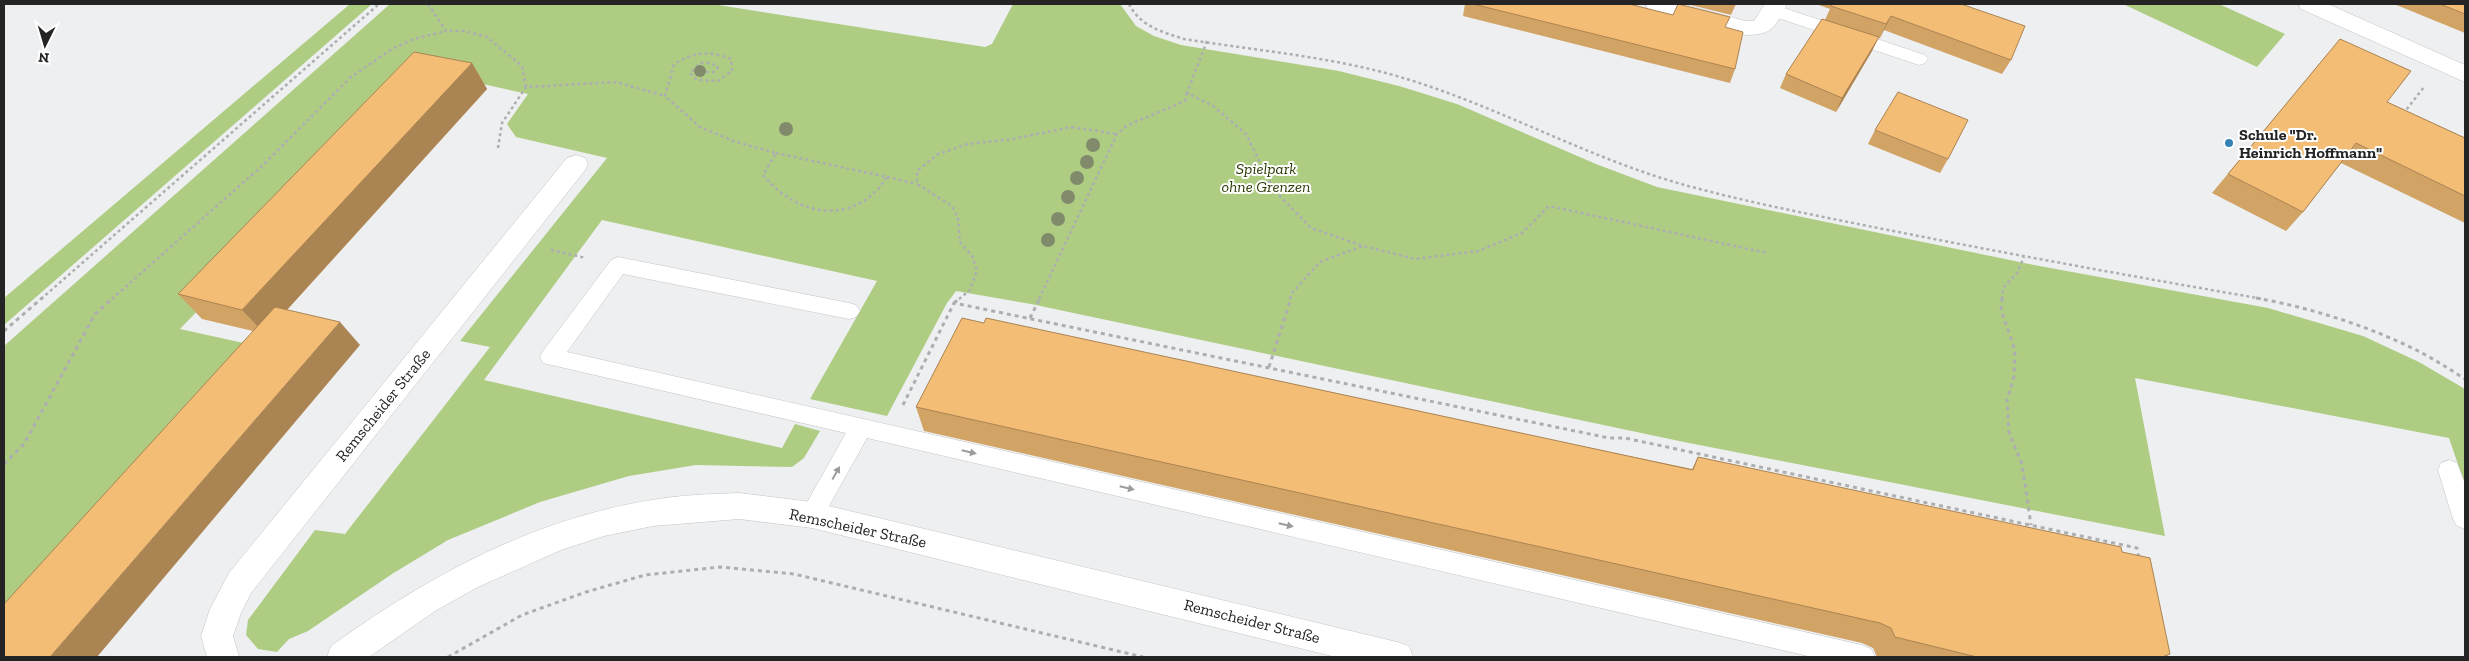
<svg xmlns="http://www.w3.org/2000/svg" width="2469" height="661" viewBox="0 0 2469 661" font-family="'Zilla Slab',serif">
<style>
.green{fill:#aecd83}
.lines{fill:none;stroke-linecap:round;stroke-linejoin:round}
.service-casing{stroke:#c2c4c5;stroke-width:1}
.minor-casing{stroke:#c2c4c5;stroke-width:1}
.path-far1{stroke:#adaeb0;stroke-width:2.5;stroke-dasharray:3 3;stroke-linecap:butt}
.path{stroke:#adaeb0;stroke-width:3;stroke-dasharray:4 4;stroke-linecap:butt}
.service{fill:#fff;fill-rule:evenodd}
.minor{fill:#fff;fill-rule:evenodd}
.tree{fill:#818b6c}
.wall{fill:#d1a365}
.shaded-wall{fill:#aa8453}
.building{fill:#f3bd76;stroke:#aa8453}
.oneway{fill:#9c9c9d}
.poi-dot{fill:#3582b5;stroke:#fff;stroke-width:2}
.labels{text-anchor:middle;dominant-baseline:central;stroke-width:4;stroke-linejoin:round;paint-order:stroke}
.poi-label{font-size:16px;font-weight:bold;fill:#242425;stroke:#fff;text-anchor:start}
.park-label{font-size:16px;font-style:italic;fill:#273a00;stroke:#fff}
.street-label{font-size:16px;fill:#242425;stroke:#fff}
</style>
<rect width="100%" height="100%" fill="#eeeff1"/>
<!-- green -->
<g class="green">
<path d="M350,4h22l-368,321v-27z"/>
<path d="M390,4h322l273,43 7,-3 21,-40h107l16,22 18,10 27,9 158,26 60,15 58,18 139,60 61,23 377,78 234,43 95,28 56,26 46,27v96l-16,-47 -314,-60 30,158 -481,-94 -653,-138 -75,-13 -9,12 -60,113 -77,-17 67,-118 -275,-61 -118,160 298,68 13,-24 25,7 -16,27 -12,9 -96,-2 -67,11 -89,26 -92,38 -56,34 -84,57 -19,8 -12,13 -19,-3 -12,-14 2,-15 67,-90 30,4 145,-187 -30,-6 147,-183 -91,-21 -9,-13 21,-30 -101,-22 -247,257 77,17 -253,267v-267z"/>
<path d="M2123,4h96l66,30 -28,33z"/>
</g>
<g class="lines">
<defs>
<g id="service">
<path d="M1772,4l153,51 3,4 -3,4 -6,2 -153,-51 -3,-4 3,-4z"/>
<path d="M618,257l231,46 7,2 4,6 -4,6 -7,2 -226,-45 -56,78 1295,293 9,4 4,8h-63l-945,-219 -47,84 -8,3 -8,-3 -4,-7 46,-82 -303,-70 -3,-6 3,-6 68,-91z"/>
<path d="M2449,460l8,3 8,21v45l-8,-3 -4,-7 -15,-49 3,-7z"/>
</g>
<g id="minor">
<path d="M1645,4h37l63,17h9l11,-17h22c-12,23 -14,31 -42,31l-97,-26z"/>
<path d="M2298,4h30l137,61v17l-164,-73z"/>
<path d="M576,155l9,3 3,6 -3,6 -334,423 -10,20 -8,23 6,21h-32l-6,-21 9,-27 19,-36 338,-415z"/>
<path d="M739,493l73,9 585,140 12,4 4,11h-77l-524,-129 -73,-9 -86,7 -49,10 -43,14 -83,37 -43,24 -66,46h-42l4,-11c97,-70 202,-127 321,-146 29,-5 58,-6 87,-7z"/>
</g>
</defs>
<!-- service casing -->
<use href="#service" class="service-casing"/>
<!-- minor casing -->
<use href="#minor" class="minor-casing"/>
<!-- path-far1 -->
<g class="path-far1">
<path d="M428,4l18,27h19l22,6 35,29 4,21"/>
<path d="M1129,4c11,22 33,28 55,35 75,12 153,18 226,41 96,30 184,81 282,107 63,17 127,29 191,42 126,25 253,48 380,70"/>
<path d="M1207,41l-20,52 26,13 33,28 27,55 38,39 52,18 52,13 63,-8 44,-18 27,-27 218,47"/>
<path d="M706,72h8l4,-5 -7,-4h-11l-10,10 7,7 21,1 14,-10 -1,-12c-23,-9 -36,-7 -57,5l-9,32 35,31 36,15 40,11"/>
<path d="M2403,114l21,-27"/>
<path d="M498,148l4,-25 24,-36 90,-5 49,14"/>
<path d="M776,153l111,24c-32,50 -90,40 -124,-2z"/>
<path d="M887,177l30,7"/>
<path d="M551,250l35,8"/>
<path d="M41,299l338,-295"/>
<path d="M112,299l151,-134 88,-88 41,-28 22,-10 32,-8"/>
<path d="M959,299l11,-9 7,-20 -5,-14 -12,-14 -2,-24 -6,-12 -35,-22v-13l21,-17 30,-10 45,-5 58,-12 46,7"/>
<path d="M1039,299l78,-165 11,-9 57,-24 2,-8"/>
<path d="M1290,299l2,-6 28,-31 43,-16"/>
<path d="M2002,299l1,-11 14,-15 7,-16"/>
</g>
<!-- path -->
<g class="path">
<path d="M2002,298l-1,12 14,40 -1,27 -7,23 2,33 13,31 9,61"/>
<path d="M2256,298c56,10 116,29 166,55 15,8 29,17 43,26"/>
<path d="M954,303l6,-5"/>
<path d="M1030,318l10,-20"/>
<path d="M4,331l38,-33"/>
<path d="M1269,367l22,-69"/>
<path d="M903,405l51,-102 655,135h16l512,110 2,11"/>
<path d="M4,464l20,-20 71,-130 18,-16"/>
<path d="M448,657l74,-42 64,-23 59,-17 75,-8 74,7 349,83"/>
</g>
<!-- service -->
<use href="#service" class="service"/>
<!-- minor -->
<use href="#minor" class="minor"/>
</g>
<!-- trees -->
<g class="tree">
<circle cx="700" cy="71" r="6"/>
<circle cx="786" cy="129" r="7"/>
<circle cx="1093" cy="145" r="7"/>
<circle cx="1087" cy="162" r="7"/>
<circle cx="1077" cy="178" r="7"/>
<circle cx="1068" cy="197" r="7"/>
<circle cx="1058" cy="219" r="7"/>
<circle cx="1048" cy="240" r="7"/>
</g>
<!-- wall -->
<g class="wall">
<path d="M1465,4h164l106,65 -5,14 -267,-67z"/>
<path d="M1687,4h49l-5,11z"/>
<path d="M1816,4h145l50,56 -9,14 -118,-44 -4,8h-2l-6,13 -36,61 -56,-24 6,-14 39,-54 5,-11z"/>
<path d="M2394,4h71v29z"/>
<path d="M2340,39l47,63 78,36v85l-124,-60 -38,49 -17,19 -74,-38z"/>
<path d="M472,63l15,26 -200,221 73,35 -107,-14 -51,-12 -24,-25z"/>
<path d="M1875,130l73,29 -8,14 -72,-29z"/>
<path d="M984,323l708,146 6,-12 424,95 48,102 -5,3h-288l-4,-9 -11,-5 -938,-212 -8,-24z"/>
</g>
<!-- shaded-wall -->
<g class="shaded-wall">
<path d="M1891,16l-11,22 6,-14z"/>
<path d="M1879,37l-7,14 -36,61 6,-14z"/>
<path d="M472,63l15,26 -222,245 -23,-24z"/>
<path d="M340,322l20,23 -263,312h-47z"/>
</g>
<!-- building -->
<g class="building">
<path d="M1473,4h156l44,11 5,-11 52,13 -5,10 18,5 -8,37z"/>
<path d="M1832,4h129l64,22 -14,34 -120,-44 -5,8 -55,-18z"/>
<path d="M2440,4h25v10z"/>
<path d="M1822,19l57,18 -37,61 -56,-24z"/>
<path d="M2340,39l71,32 -24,31 78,36v58l-109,-53 -53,69 -75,-38z"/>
<path d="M414,52l58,11 -230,247 -64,-16z"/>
<path d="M1898,92l70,28 -20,39 -73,-29z"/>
<path d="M275,307l65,15 -290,335h-46v-53z"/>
<path d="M962,318l22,5 2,-5 707,152 5,-13 423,90 1,5 28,6 20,96 -8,3h-185l-82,-20 -4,-9 -11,-5 -964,-216z"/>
</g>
<!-- one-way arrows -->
<defs><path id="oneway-solid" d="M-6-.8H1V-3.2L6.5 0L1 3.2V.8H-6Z" transform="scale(1.25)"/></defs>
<g class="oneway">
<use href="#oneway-solid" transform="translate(969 452) rotate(13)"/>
<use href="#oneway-solid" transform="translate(836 473) rotate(-61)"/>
<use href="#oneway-solid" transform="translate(1127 488) rotate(13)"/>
<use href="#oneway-solid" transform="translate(1286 525) rotate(13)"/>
</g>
<!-- markers -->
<circle class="poi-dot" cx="2229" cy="143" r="5"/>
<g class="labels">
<!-- poi labels -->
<g class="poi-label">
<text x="2239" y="134">Schule "Dr.<tspan x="2239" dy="18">Heinrich Hoffmann"</tspan></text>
</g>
<!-- park labels -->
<g class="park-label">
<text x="1266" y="168">Spielpark<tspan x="1266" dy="18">ohne Grenzen</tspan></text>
</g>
<!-- street labels -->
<g class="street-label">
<text transform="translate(383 405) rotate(-51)">Remscheider Straße</text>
<text transform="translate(858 528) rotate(12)">Remscheider Straße</text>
<text transform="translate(1252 621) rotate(14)">Remscheider Straße</text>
</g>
</g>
<!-- border -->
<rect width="2469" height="661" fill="none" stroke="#242425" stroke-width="10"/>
<!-- north arrow -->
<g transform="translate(45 45) rotate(185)" stroke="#ffffff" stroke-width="4" paint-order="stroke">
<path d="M0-4L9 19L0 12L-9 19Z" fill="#242425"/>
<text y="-8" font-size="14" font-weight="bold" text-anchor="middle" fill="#242425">N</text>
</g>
</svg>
